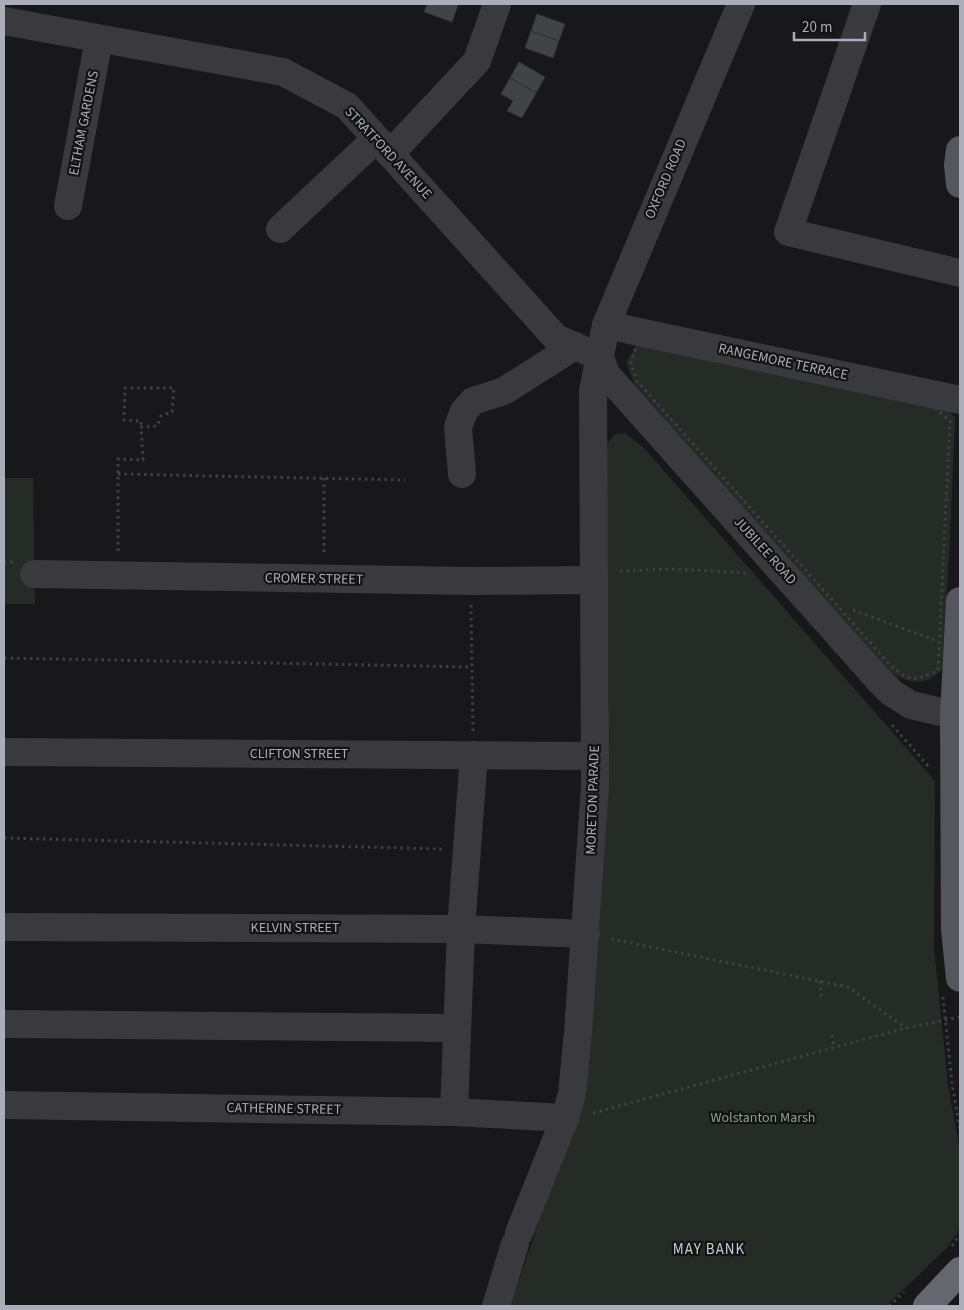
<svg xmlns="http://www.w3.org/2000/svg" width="964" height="1310" viewBox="0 0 964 1310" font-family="'Source Sans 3',sans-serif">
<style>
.green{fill:#242c25}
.building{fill:#424346;stroke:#323235}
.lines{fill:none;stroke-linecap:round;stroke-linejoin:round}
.path{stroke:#3f4045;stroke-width:3;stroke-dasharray:2.5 4;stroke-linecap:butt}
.minor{stroke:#39393e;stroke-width:28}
.major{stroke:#55565d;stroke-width:28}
.highway{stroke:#65676f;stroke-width:28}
.labels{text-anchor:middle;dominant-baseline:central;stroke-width:4.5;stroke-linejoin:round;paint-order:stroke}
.street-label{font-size:14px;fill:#abaeb8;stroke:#131315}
.park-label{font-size:14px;fill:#84a288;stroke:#131315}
.neighbourhood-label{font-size:15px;letter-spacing:1px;fill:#cccdd5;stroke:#131315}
</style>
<rect width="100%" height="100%" fill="#18181a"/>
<!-- green -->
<g class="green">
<path d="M637,344l302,60 16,13 -5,123 -8,130c-19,18 -32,13 -53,2l-254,-287 -9,-22z"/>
<path d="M625,433l19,15 291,333 -1,166 14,138 12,65v79l-13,19 -61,58h-376l23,-66 44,-144 22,-164 10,-238 -4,-237 2,-13 8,-10z"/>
<path d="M4,478h29l2,126h-31z"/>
</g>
<!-- building -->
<g class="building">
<path d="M427,4h28l3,1 -6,17 -28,-10z"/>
<path d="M537,14l28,10 -6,17 -28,-10z"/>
<path d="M531,31l28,10 -6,17 -28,-10z"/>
<path d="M519,62l26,15 -9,16 -26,-15z"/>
<path d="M510,78l26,15 -14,25 -15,-7 6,-10 -12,-7z"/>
</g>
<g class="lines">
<!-- path -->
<g class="path">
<path d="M637,344l146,28 146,31 21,18 -12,249c-23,12 -28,12 -48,-5l-253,-284 -6,-18z"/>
<path d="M118,474l287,6"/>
<path d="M324,478v75"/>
<path d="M118,551v-92l25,1 -2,-33 16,-1 4,-10 11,-4 2,-24h-49l-1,32 17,1v6"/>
<path d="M4,563l9,-1"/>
<path d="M620,571l52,-2 76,4"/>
<path d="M471,605l2,126"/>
<path d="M853,610l81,30"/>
<path d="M4,658l468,9"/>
<path d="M892,725l37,42"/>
<path d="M4,838l439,11"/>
<path d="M611,939l237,48 58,41"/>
<path d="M820,981l1,17"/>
<path d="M943,997l9,86 8,47"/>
<path d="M832,1035l2,13"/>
<path d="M593,1113l313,-85 54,-11"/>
<path d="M952,1246l8,-12"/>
<path d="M889,1306l15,-14"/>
</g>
<!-- minor -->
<g class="minor">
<path d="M867,4l-79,228 172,41"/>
<path d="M4,21l279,51 64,34 209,232 44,19"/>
<path d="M390,154l87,-93 20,-57"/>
<path d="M68,206l31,-167"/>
<path d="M280,229l96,-90"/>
<path d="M606,325l354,75"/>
<path d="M600,357l6,17 271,304 15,15 19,12 43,10"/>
<path d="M462,474l-4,-47 6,-16 9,-10 31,-10 71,-45"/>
<path d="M34,574l437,7 122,-1"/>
<path d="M4,752l591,4"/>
<path d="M4,927l457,2 125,5"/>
<path d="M4,1024l453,4"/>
<path d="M4,1105l450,7 111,6"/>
<path d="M454,1112l7,-183 13,-174"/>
<path d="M519,1233l46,-115 7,-24 6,-62 17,-247 -2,-394 13,-66 135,-321"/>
<path d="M496,1306l19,-62"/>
</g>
<!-- major -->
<g class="major">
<path d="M960,150l-2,15 2,19"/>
<path d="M960,601l-6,114 1,214 5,49"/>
</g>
<!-- highway -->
<path class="highway" d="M927,1306l33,-35"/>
</g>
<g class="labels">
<!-- street labels -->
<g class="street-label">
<text transform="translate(84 123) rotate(-79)">ELTHAM GARDENS</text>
<text transform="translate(388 153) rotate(47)">STRATFORD AVENUE</text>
<text transform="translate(666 179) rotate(-67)">OXFORD ROAD</text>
<text transform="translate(783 362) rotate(12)">RANGEMORE TERRACE</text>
<text transform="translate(765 551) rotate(48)">JUBILEE ROAD</text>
<text transform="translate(314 579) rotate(1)">CROMER STREET</text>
<text x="299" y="754">CLIFTON STREET</text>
<text transform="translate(593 800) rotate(-88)">MORETON PARADE</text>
<text x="295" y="928">KELVIN STREET</text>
<text transform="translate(284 1109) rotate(1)">CATHERINE STREET</text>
</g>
<!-- park labels -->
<g class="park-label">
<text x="763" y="1118">Wolstanton Marsh</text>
</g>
<!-- neighbourhood labels -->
<g class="neighbourhood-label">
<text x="709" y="1249">MAY BANK</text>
</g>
</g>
<!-- border -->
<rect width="964" height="1310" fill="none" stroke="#abaeb8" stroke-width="10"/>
<!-- scale -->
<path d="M794 32v8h71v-8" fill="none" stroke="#abaeb8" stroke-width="2.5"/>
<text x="802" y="32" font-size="15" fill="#abaeb8" stroke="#131315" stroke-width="4" paint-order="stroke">20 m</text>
</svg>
